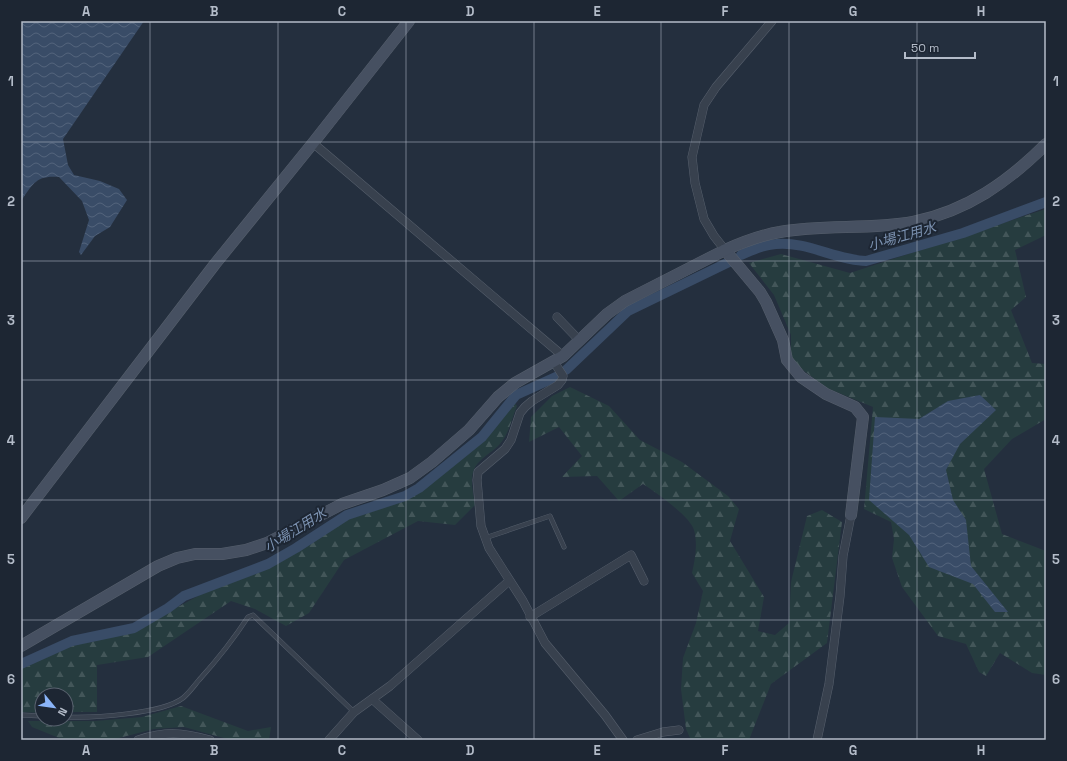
<svg xmlns="http://www.w3.org/2000/svg" width="1067" height="761" viewBox="0 0 1067 761" font-family="'Space Grotesk','Noto Sans JP',sans-serif">
<style>
.forest{fill:url(#forest-firs)}
.water{fill:url(#water-waves)}
.lines{fill:none;stroke-linecap:round;stroke-linejoin:round}
.canal{stroke:#394c67;stroke-width:10}
.lane-casing{stroke:#565f6c;stroke-width:5}
.street-casing{stroke:#565f6c;stroke-width:9}
.secondary-casing{stroke:#565f6c;stroke-width:12}
.lane{stroke:#38414e;stroke-width:4}
.street{stroke:#38414e;stroke-width:8}
.secondary{stroke:#465061;stroke-width:11}
.grid{fill:none;stroke:#b4bcc9;stroke-width:1;stroke-opacity:0.55}
.labels{text-anchor:middle;dominant-baseline:central;stroke-width:4;stroke-linejoin:round;paint-order:stroke}
.water-label{font-size:14px;font-style:italic;fill:#7c92b1;stroke:#1d2633}
.neatline{fill:none;stroke:#b4bcc9;stroke-width:1.5}
.grid-label{font-size:13px;text-anchor:middle;font-weight:bold;fill:#b4bcc9}
</style>
<defs>
<pattern id="forest-firs" width="22" height="20" patternUnits="userSpaceOnUse"><rect width="22" height="20" fill="#263c3f"/><path d="M5 1l3.5 6h-7zM16 11l3.5 6h-7z" fill="#435659"/></pattern>
<pattern id="water-waves" width="16" height="10" patternUnits="userSpaceOnUse"><rect width="16" height="10" fill="#394c67"/><path d="M0 5q4-4 8 0t8 0" fill="none" stroke="#53647b"/></pattern>
</defs>
<rect width="100%" height="100%" fill="#242f3e"/>
<!-- forest -->
<g class="forest">
<path d="M1046,209v26l-31,15 11,47 -15,13 21,53 14,1v55l-34,20 -28,30 18,65 44,17v124l-14,-2 -32,-20 -14,23 -7,-4 -13,-28 -28,-8 -36,-49 -10,-29 2,-19 -3,-17 -27,-13 9,-102 -46,-19 -36,-27v-26l-17,-40 -25,-32 32,-9 69,19z"/>
<path d="M570,387l39,19 31,34 42,22 46,34 11,13 -9,32 34,56 -6,34 17,4 14,-12 2,-41 16,-66 15,-6 20,12 -15,121 -56,41 -22,56h-58l-5,-11 -5,-40 2,-31 13,-35 7,-32 -11,-18c3,-14 6,-28 2,-43 -4,-14 -39,-38 -51,-46l-24,17 -22,-25 -35,1 20,-21 -23,-29 -30,15 2,-25 21,-21z"/>
<path d="M513,401l4,5c-5,12 -7,23 -14,34 -7,10 -15,13 -23,21 -13,12 -7,29 -5,44l-20,20 -37,-4 -74,39 -35,53 -23,13 -31,-17 -24,-8 -83,56 -51,8v47h-31v-17h-24v18l-21,-1v-43l51,-24 60,-13 88,-48 49,-19 79,-48 58,-18 15,-9 67,-55z"/>
<path d="M181,706l67,25 23,-4 -2,13h-38l-47,-13 -30,2 -43,11h-47l-32,-13 -4,-6h67l47,-4z"/>
</g>
<!-- water -->
<g class="water">
<path d="M21,21h123l-81,118 5,26 6,10 26,6 19,8 8,11 -17,27 -15,9 -14,19 -2,-3 10,-32 -7,-19 -23,-24c-23,-2 -26,7 -38,24z"/>
<path d="M980,395l16,15 -36,34 -14,26 7,30 13,20 5,46 37,46h-13l-22,-28 -44,-17 -20,-32 -40,-35 6,-83 44,2 29,-18z"/>
</g>
<g class="lines">
<!-- canal -->
<g class="canal">
<path d="M741,255c11,-5 22,-10 35,-11 30,-3 60,16 90,17l97,-28 83,-31"/>
<path d="M566,370l62,-59 101,-49"/>
<path d="M21,664l51,-23 62,-13 34,-20 16,-12 84,-32 28,-16 51,-33 58,-19 14,-8 63,-51 34,-42 42,-19"/>
</g>
<defs>
<g id="lane">
<path d="M485,538l65,-22 14,31"/>
<path d="M21,715l21,1"/>
<path d="M66,717c27,1 96,-3 117,-19 6,-5 11,-12 16,-18 19,-21 34,-40 49,-63l5,-2 101,97"/>
</g>
<g id="street">
<path d="M313,143l250,213"/>
<path d="M725,250l-11,-14 -10,-17 -9,-36 -3,-26 12,-52 12,-18 56,-66"/>
<path d="M557,317l23,24"/>
<path d="M554,362l9,14 -1,4 -4,5 -26,16 -7,6 -5,6 -9,27 -6,9 -27,23 -1,8 4,46 8,22 34,53 22,42 60,72 18,25"/>
<path d="M530,617l101,-62 13,26"/>
<path d="M372,699l46,41"/>
<path d="M138,740c28,-9 43,-8 72,0"/>
<path d="M329,740l25,-28 36,-26 119,-105"/>
<path d="M637,740l26,-8 16,-2"/>
<path d="M817,740l12,-56 11,-88 3,-40 8,-41"/>
</g>
<g id="secondary">
<path d="M725,250l35,42 6,10 17,38 4,20 14,17 25,17 29,13 8,10 -12,98"/>
<path d="M21,518l194,-254 98,-121 96,-122"/>
<path d="M21,646l137,-80 19,-8 18,-4h27l24,-4 21,-7 75,-39 41,-14 27,-12 22,-16 37,-32 29,-33 17,-14 48,-27 44,-42 18,-13 100,-51c18,-8 36,-15 55,-18 43,-8 89,-2 133,-10 54,-11 95,-40 133,-78"/>
</g>
</defs>
<!-- lane casing -->
<use href="#lane" class="lane-casing"/>
<!-- street casing -->
<use href="#street" class="street-casing"/>
<!-- secondary casing -->
<use href="#secondary" class="secondary-casing"/>
<!-- lane -->
<use href="#lane" class="lane"/>
<!-- street -->
<use href="#street" class="street"/>
<!-- secondary -->
<use href="#secondary" class="secondary"/>
</g>
<!-- grid -->
<path class="grid" d="M150,21v719M278,21v719M406,21v719M534,21v719M661,21v719M789,21v719M917,21v719M21,142h1025M21,261h1025M21,380h1025M21,500h1025M21,620h1025"/>
<g class="labels">
<!-- water labels -->
<g class="water-label">
<text transform="translate(902 236) rotate(-16)">小場江用水</text>
<text transform="translate(295 530) rotate(-32)">小場江用水</text>
</g>
</g>
<!-- border -->
<rect width="1067" height="761" fill="none" stroke="#1d2633" stroke-width="44"/>
<!-- north arrow -->
<g transform="translate(54 707) rotate(119)"><circle r="19" fill="#1d2633" stroke="#59626f"/>
<path d="M0-3L7 15L0 10L-7 15Z" fill="#8ab4f8"/>
<text y="-6" font-size="11" font-weight="bold" text-anchor="middle" fill="#b4bcc9">N</text>
</g>
<!-- scale -->
<path d="M905 52v6h70v-6" fill="none" stroke="#b4bcc9" stroke-width="2"/>
<text x="911" y="52" font-size="12" fill="#b4bcc9" stroke="#1d2633" stroke-width="3" paint-order="stroke">50 m</text>
<rect x="22" y="22" width="1023" height="717" class="neatline"/>
<g class="grid-label">
<text x="86" y="16">A</text>
<text x="214" y="16">B</text>
<text x="342" y="16">C</text>
<text x="470" y="16">D</text>
<text x="597" y="16">E</text>
<text x="725" y="16">F</text>
<text x="853" y="16">G</text>
<text x="981" y="16">H</text>
<text x="11" y="86">1</text>
<text x="1056" y="86">1</text>
<text x="11" y="206">2</text>
<text x="1056" y="206">2</text>
<text x="11" y="325">3</text>
<text x="1056" y="325">3</text>
<text x="11" y="445">4</text>
<text x="1056" y="445">4</text>
<text x="11" y="564">5</text>
<text x="1056" y="564">5</text>
<text x="11" y="684">6</text>
<text x="1056" y="684">6</text>
<text x="86" y="755">A</text>
<text x="214" y="755">B</text>
<text x="342" y="755">C</text>
<text x="470" y="755">D</text>
<text x="597" y="755">E</text>
<text x="725" y="755">F</text>
<text x="853" y="755">G</text>
<text x="981" y="755">H</text>
</g>
</svg>
